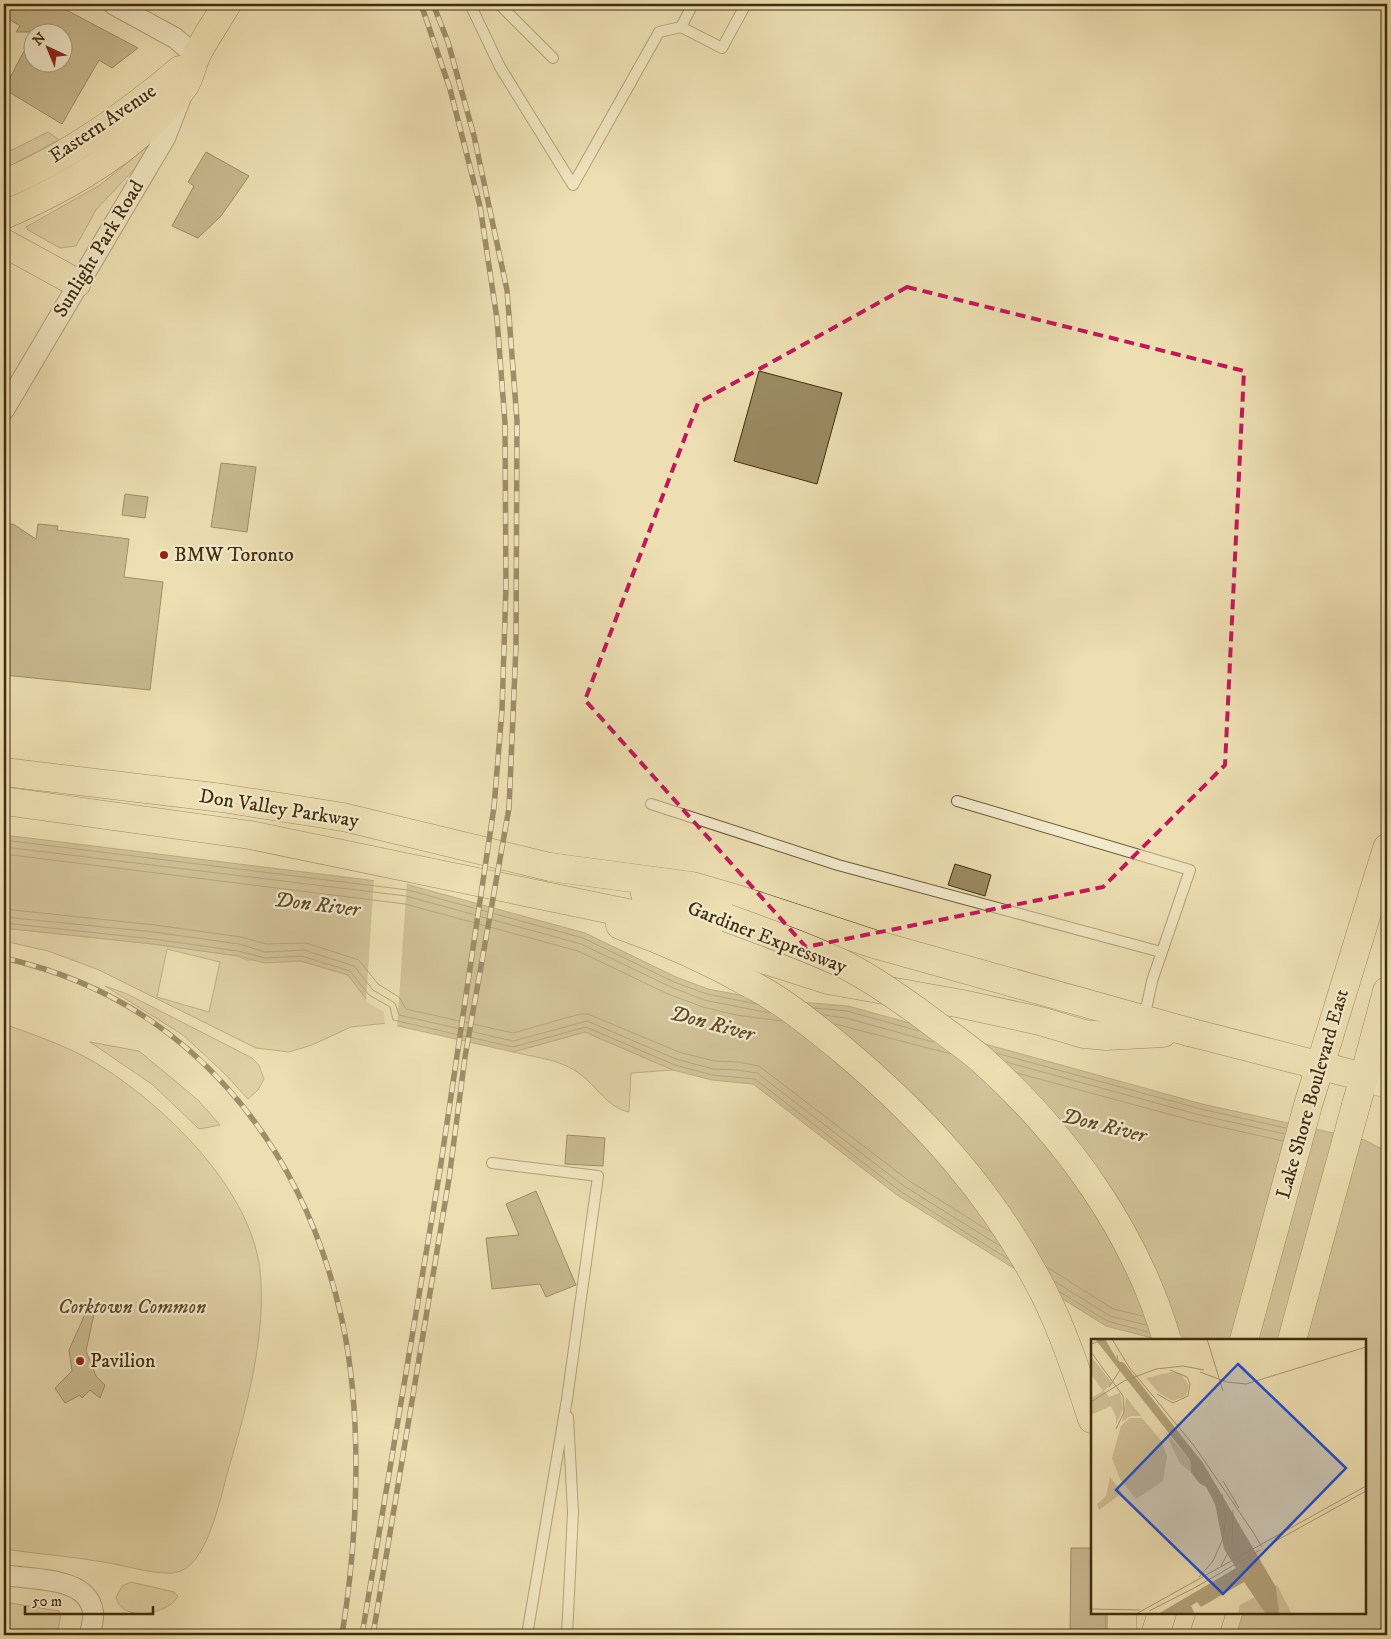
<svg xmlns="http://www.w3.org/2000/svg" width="1391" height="1639" viewBox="0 0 1391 1639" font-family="'IM FELL DW Pica',serif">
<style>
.green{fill:#d0c196;stroke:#897751;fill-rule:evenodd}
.water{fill:#b3a27a;stroke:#86734e}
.pier{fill:#eddfb2}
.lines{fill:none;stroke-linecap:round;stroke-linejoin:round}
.shore{stroke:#7a6843;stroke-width:1}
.building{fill:#9b8a62;stroke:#422d0c}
.lane-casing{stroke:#6d5a36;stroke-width:12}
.street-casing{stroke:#6d5a36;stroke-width:22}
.secondary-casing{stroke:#422d0c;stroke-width:29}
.primary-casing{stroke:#422d0c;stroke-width:29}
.highway-casing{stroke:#422d0c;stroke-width:29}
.lane{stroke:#f3eacd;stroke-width:10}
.street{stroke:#f3eacd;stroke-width:20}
.secondary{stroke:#f3eacd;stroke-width:28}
.primary{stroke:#eddfb2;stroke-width:28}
.highway{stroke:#eddfb2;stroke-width:28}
.rail-casing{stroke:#422d0c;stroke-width:5.5}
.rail{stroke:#f3eacd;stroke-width:4;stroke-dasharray:11;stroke-linecap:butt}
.highway-bridge-casing{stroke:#422d0c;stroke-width:29;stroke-linecap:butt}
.highway-bridge{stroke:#eddfb2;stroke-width:28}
.marked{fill:none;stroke:#c2185b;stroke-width:4;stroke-dasharray:10 6;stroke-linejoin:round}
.poi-dot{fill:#8f2418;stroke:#f3eacd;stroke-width:2}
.labels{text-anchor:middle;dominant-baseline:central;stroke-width:4.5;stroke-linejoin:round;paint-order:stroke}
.street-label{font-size:20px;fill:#422d0c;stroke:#f3eacd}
.poi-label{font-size:20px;fill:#422d0c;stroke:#f3eacd;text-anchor:start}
.park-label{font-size:20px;font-style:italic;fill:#5e4b28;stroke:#f3eacd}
.water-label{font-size:21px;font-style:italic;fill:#5e4a28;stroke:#f3eacd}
.inset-road{fill:none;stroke:#a99870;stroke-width:1}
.view{fill:#1d4ed8;fill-opacity:0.15;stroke:#1d4ed8;stroke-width:2.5}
.inset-edge{fill:none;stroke:#422d0c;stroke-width:2.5}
</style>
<rect width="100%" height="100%" fill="#eddfb2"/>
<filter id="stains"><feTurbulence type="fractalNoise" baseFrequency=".004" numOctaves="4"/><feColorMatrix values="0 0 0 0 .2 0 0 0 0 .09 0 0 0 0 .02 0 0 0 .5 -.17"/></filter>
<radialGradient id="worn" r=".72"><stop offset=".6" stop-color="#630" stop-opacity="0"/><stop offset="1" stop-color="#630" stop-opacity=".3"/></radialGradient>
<!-- green -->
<g class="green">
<path d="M48,132l11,8 -55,29v-15z"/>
<path d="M149,145l2,1 -13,19 -42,45 -20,36 -16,2 -32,-18 -2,-3 74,-42z"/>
<path d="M4,928l149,16 85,12 9,4 54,1 47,14 18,23 20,12 1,13 -36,4 -39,18 -23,7 -33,-4 -157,-78 -51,-19 -44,-10zM167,949l53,13 -11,50 -52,-15z"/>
<path d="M105,986l22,8 125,64 7,7 5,14 -6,11 -10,9 -23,-25 -42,-39z"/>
<path d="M4,1024c31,11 63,22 92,39 68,42 154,124 164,207 7,62 -13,137 -31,197 -8,28 -20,92 -48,104 -4,1 -9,3 -13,2 -21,0 -44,-8 -65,-11 -33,-6 -66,-8 -99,-13z"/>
<path d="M585,1032l88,38 -42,3 -2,39c-23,-4 -35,-31 -55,-42 -18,-11 -40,-13 -61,-18z"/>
<path d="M90,1042l49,9 59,49 22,25 -21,4 -46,-44z"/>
<path d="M131,1582l43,10 4,4c-10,19 -57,27 -62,1l6,-11z"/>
<path d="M4,1602l55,9 2,3 -4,21h-53z"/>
</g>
<!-- water -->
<path class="water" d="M4,835l405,50 176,48 91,44 32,12 68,13 36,1 36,3 354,98 163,36 22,12v483h-151l7,-22h122v-273h-205l-54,-14 -209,-131 -144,-111 -41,-4 -39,-10 -88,-38 -72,20 -119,-27 -8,-15 -20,-11 -18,-24 -47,-14 -36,2 -27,-7 -85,-12 -149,-16z"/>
<!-- pier -->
<path class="pier" d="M374,878l33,4 -10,147 -12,-4 -1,-13 -18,-10z"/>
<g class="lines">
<!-- shore -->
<g class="shore">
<path d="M4,840l404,50 175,48 91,44 33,12 49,10"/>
<path d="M4,847l402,49 175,48 90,43 33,13 66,13"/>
<path d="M4,854l401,50 173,47 90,43 35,13 33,8 46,6"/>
<path d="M4,909l151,16 86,12 25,7 40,-1 53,17 19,24 21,13 7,12 107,24 67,-19h8l91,38 35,9 24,1 21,4 149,114 83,52"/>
<path d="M4,917l150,15 85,12 26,8 39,-2 50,16 19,24 22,13 4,12 114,26 74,-20 89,38 37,10 24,1 20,3 147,113 96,60"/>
<path d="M4,923l149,16 85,12 27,7 37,-2 48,15 19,24 21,12 3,13 120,27 73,-20 89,38 37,10 43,4 145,112 108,68"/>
<path d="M814,1008l33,3 72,20"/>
<path d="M824,1015l22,3 87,24"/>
<path d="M835,1024l116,30"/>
<path d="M996,1053l205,56 85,19"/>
<path d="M1006,1062l194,53 85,19"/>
<path d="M1017,1073l181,49 85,19"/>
<path d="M1047,1267l66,42 30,7"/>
<path d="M1054,1281l56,35 36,9"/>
<path d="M1060,1292l47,29 41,11"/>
</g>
</g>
<!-- building -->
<g class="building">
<path d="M4,4h51l83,44 -26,20 -13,-8 -37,64 -58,-35 28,-53v26h30v-30h-46l4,-6 -16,-10z"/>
<path d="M206,152l43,24 -28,40 -23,22 -26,-12 22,-40 -6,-4z"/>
<path d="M759,371l83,22 -25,91 -83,-23z"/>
<path d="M221,463l35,4 -9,65 -36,-5z"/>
<path d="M125,494l23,3 -3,21 -23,-3z"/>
<path d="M13,524l23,15 2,-15 20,2 -1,4 72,9 -5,38 39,5 -13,108 -146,-15v-150z"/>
<path d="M955,864l36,11 -6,21 -37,-11z"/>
<path d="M567,1135l38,3 -2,28 -38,-2z"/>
<path d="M536,1191l40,94 -30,12 -6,-13 -48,5 -6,-51 33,-3 -13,-31z"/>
<path d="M90,1303l6,2 -10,46 10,25 9,9 -5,13 -10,-8 -8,8 -2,-3 -15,8 -10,-15 17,-17 -3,-21z"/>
<path d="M1071,1548h21v65h14v22h-36z"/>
</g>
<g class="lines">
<defs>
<g id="lane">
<path d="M470,4l30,63 73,118 86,-153 22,-5"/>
<path d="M499,4l54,54"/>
<path d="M693,4l-12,23 41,21 24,-44"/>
<path d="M957,801l233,69 -38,111 -8,38"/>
<path d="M651,804l187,61 323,87"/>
<path d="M492,1163l106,13 -31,223 -40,236"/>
<path d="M567,1635l6,-123 -5,-95"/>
</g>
<g id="street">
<path d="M113,4l62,34 21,18"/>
<path d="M4,410l161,-272 16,-41"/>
<path d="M4,1575c28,5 84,1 89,37 1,7 -2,16 -3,23"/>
</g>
<path id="secondary" d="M1364,1077l23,7"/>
<g id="primary">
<path d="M4,184c65,-27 123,-69 176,-114"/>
<path d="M4,215c67,-29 137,-69 181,-130 5,-8 7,-20 11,-29 9,-18 21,-35 31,-52"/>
<path d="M4,243l73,40"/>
<path d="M1189,1032l175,45 -8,28"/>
</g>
<g id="highway">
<path d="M4,772l218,26 121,19 207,50 142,19 48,14 134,44 315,88"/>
<path d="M4,801l246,34 416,86 40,14 62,26 60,19 134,24 78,17 44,13 23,2 56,-3"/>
<path d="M645,894l82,24"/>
<path d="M620,925c46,16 92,37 134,61 32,17 61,41 89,64 83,70 151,145 201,243 20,40 34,83 48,126"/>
<path d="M1364,1077l23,-86"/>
<path d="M1244,1340l64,-235 79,-257"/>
<path d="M1292,1340l64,-235"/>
<path d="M1122,1613v22"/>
<path d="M1155,1635l7,-22"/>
<path d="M1204,1635l7,-22"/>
</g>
</defs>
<!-- lane casing -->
<use href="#lane" class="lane-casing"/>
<!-- street casing -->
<use href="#street" class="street-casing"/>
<!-- secondary casing -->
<use href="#secondary" class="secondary-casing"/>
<!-- primary casing -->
<use href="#primary" class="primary-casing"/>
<!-- highway casing -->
<use href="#highway" class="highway-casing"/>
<!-- lane -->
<use href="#lane" class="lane"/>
<!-- street -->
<use href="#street" class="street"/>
<!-- secondary -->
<use href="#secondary" class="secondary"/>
<!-- primary -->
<use href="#primary" class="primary"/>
<!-- highway -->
<use href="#highway" class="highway"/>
<defs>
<g id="rail">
<path d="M4,958c183,41 298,183 338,362 21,97 16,217 0,315"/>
<path d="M362,1635l78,-465 54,-363 8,-97 4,-123 -1,-164 -8,-104 -17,-113 -30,-117 -29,-85"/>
<path d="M373,1635l76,-456 16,-122 44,-249 7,-162 1,-225 -10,-131 -33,-154 -26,-94 -15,-38"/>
</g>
</defs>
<!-- rail casing -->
<use href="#rail" class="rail-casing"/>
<!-- rail -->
<use href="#rail" class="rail"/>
<defs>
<path id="highway-bridge" d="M727,918c40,15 82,29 120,48 31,16 61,38 89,59 15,11 31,22 45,34 84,75 154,172 186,281"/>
</defs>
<!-- highway-bridge casing -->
<use href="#highway-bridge" class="highway-bridge-casing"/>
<!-- highway-bridge -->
<use href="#highway-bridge" class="highway-bridge"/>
</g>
<!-- marked area -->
<path d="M0 0H1391V1639H0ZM907,287l337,84 -19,394 -122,122 -297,60 -221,-247 113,-297z" fill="#eddfb2" fill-opacity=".55" fill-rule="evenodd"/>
<path class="marked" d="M907,287l337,84 -19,394 -122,122 -297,60 -221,-247 113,-297z"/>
<!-- markers -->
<g class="poi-dot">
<circle cx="164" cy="555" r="5"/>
<circle cx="80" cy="1361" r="5"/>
</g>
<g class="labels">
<!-- street labels -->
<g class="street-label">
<text transform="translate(103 124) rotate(-34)">Eastern Avenue</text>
<text transform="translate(99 249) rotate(-59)">Sunlight Park Road</text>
<text transform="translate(279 809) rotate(9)">Don Valley Parkway</text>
<text transform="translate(767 938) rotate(21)">Gardiner Expressway</text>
<text transform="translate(1313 1094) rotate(-74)">Lake Shore Boulevard East</text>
</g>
<!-- poi labels -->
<g class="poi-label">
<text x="174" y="555">BMW Toronto</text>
<text x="90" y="1361">Pavilion</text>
</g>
<!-- park labels -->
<g class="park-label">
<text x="132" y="1307">Corktown Common</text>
</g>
<!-- water labels -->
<g class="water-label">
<text transform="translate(317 905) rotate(7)">Don River</text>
<text transform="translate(712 1024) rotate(15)">Don River</text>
<text transform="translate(1104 1126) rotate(14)">Don River</text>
</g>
</g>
<!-- overview -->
<g transform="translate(1091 1339)">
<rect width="275" height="275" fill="#eddfb2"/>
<path d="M0,17l21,27 -8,8 5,6 11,-4 3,16 -7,15v-7l-5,-11 -18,8 -2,-2v-14l12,-7 -12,-17zM80,33l9,1 9,12 -3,11 -13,5 -14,-8 -13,-15zM35,58l15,19h-10l-9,6zM39,79h12l20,24 5,15 -4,24 -27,18 -16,-20 -8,-21 9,-32zM74,92l25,29 1,12 -11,-8zM19,138l12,16 -23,17 -2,-6 9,-8zM186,246l15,29h-54l2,-9z" fill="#d0c196"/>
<path d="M4,0h10l13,22 6,2 79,100 73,124 3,27h-13l-22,-32 -43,25 -4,-5 -6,4 3,6 -3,2h-33l78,-46 -12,-19 -9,-45 -9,-17 -7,-4 -8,-11 -1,-12z" fill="#b3a27a"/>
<path class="inset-road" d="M21,0l17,28 66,80 58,85M116,0l16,52M0,5l15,-5M0,13l32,44 1,16 -8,17M109,33l27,10 19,2 120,-37M18,48l11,-17 -3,-15M66,55l16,9 15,-7 2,-12 -3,-7 -17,-7M0,63l33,-21 32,-12 27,-3 21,4M132,142l16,27M162,193l9,15M181,204l94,-52M130,227l11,-21 1,-35M108,238l14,-16 9,-20 4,-22 -4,-25M105,248l64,-37M0,270l49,1M58,272l51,-26M45,275l230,-128"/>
<path class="view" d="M147,25l108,104 -123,126 -107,-104z"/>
<rect width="275" height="275" class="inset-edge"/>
</g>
<!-- margin -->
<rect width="1391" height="1639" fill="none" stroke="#eddfb2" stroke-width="20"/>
<rect x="5" y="5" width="1381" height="1629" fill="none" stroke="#422d0c" stroke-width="2.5"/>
<rect x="10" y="10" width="1371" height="1619" fill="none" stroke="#422d0c"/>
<!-- north arrow -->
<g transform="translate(48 48) rotate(316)"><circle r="24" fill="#f3eacd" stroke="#ac9e80"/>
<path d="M0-4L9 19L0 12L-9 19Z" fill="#8f2418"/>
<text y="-8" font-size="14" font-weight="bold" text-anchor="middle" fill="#422d0c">N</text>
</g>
<!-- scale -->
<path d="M25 1606v8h128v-8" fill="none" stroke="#422d0c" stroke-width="2.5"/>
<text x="32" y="1606" font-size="15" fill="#422d0c" stroke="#f3eacd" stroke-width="4" paint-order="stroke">50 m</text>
<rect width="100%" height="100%" filter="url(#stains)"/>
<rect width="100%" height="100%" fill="url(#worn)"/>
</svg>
